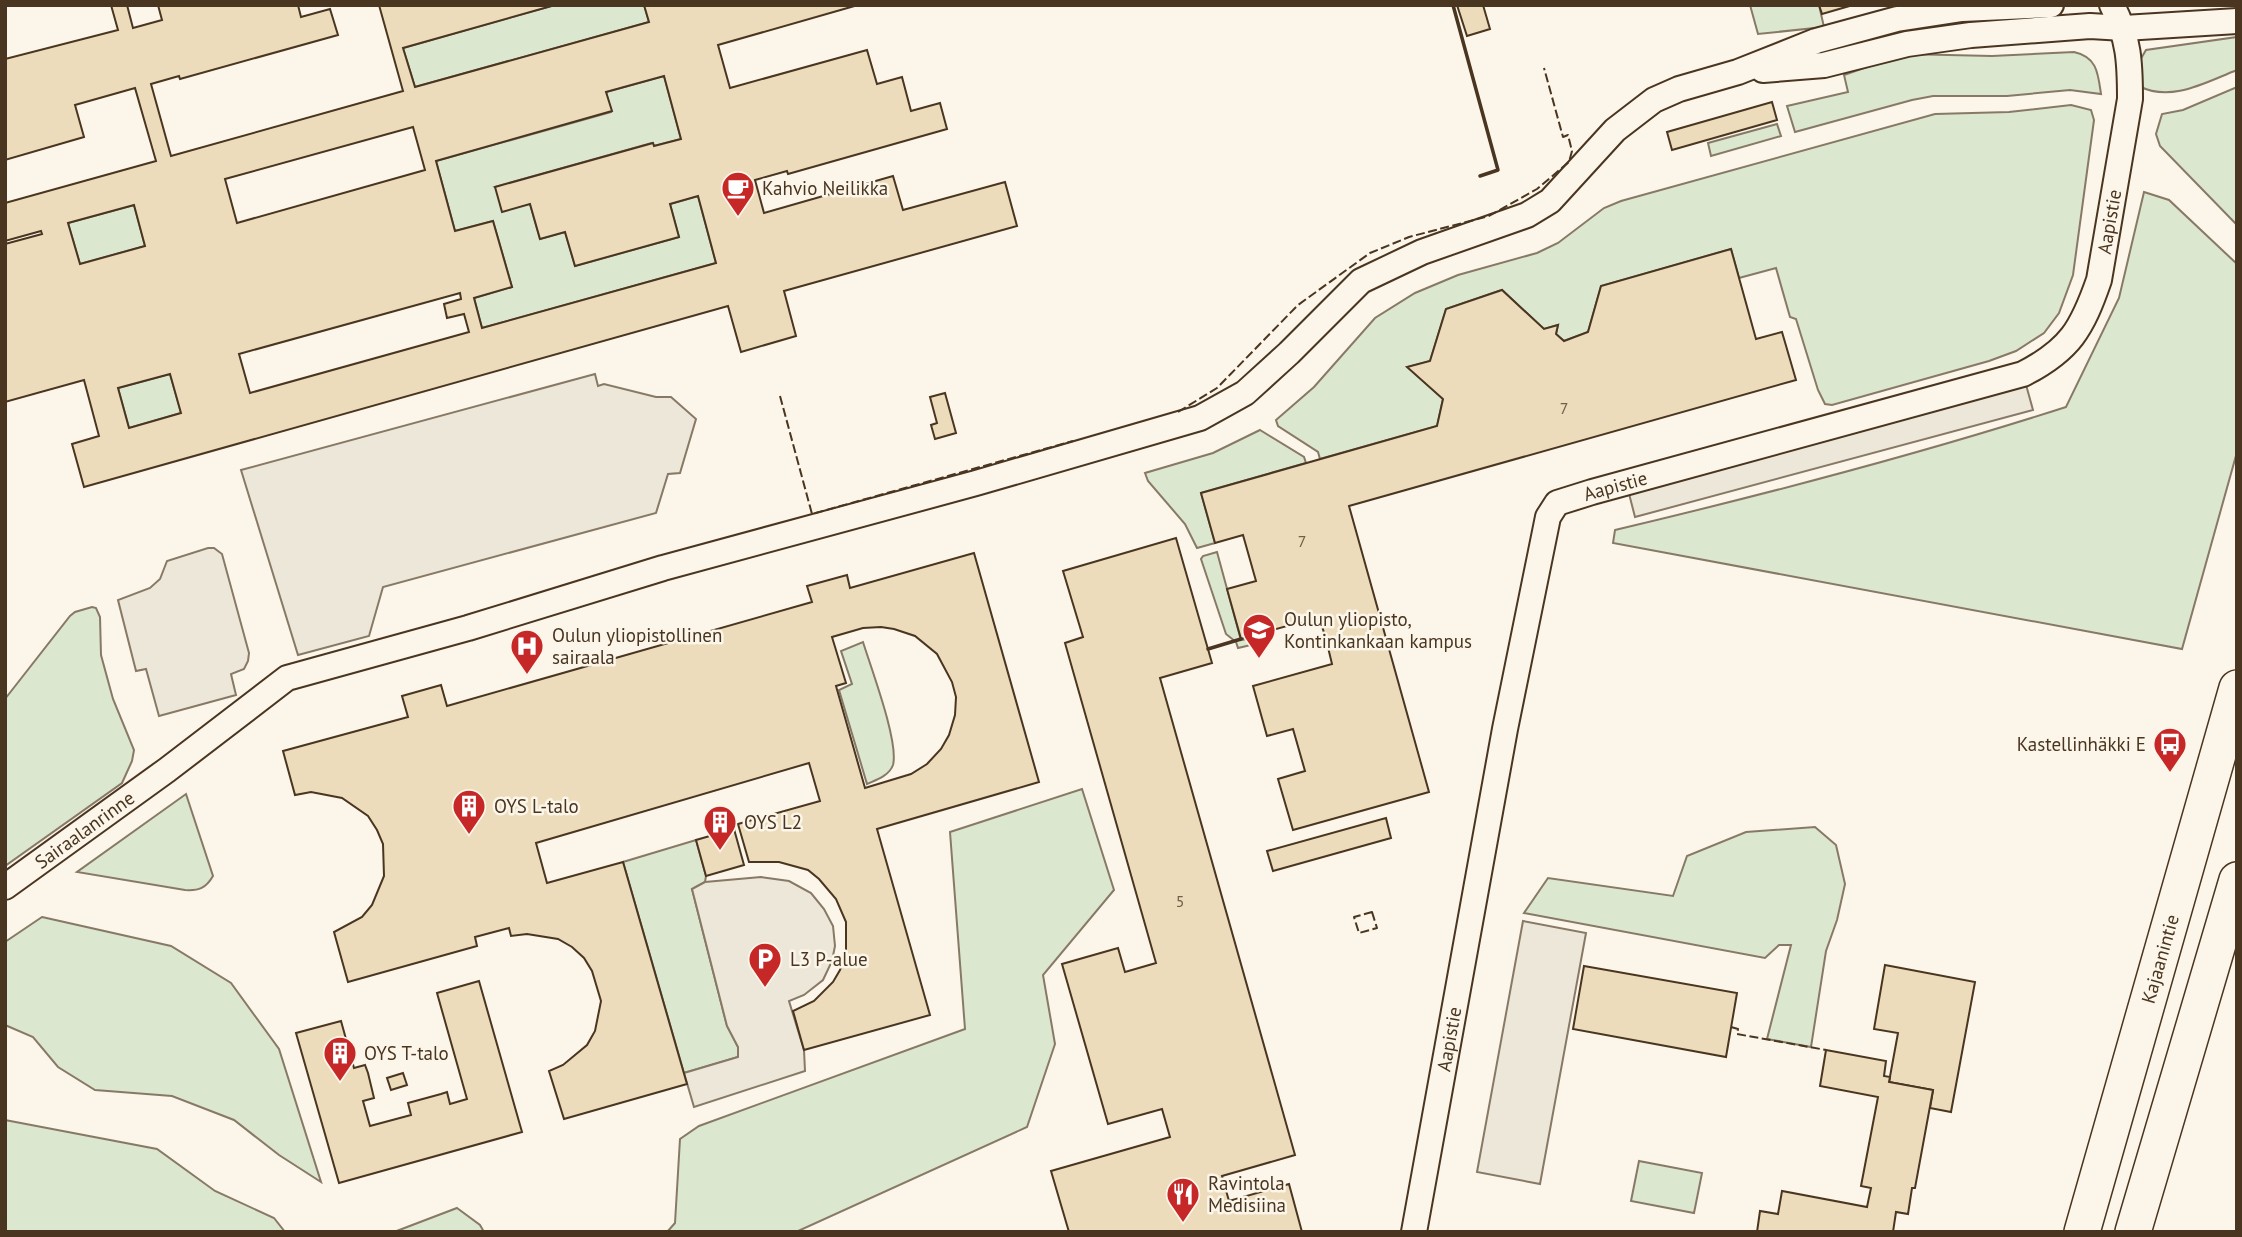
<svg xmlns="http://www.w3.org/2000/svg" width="2242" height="1237" viewBox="0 0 2242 1237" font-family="'PT Sans',sans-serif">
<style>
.green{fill:#dce7d0;stroke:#887966;stroke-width:2}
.parking{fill:#ede7d9;stroke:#887966;stroke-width:2}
.building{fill:#ecdcbc;stroke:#4a3520;stroke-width:2;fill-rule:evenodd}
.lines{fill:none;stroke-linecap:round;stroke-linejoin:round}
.street-casing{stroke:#4a3520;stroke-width:28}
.secondary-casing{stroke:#4a3520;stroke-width:38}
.street{stroke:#fbf6e9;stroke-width:24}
.secondary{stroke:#fbf6e9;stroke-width:35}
.fence{stroke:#4a3520;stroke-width:2;stroke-dasharray:9 3.5;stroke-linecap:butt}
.wall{stroke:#4a3520;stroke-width:3.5}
.labels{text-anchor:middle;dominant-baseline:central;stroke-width:5;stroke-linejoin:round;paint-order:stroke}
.number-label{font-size:16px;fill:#725f47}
.poi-label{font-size:19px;fill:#4a3520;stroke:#fbf6e9;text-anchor:start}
.street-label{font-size:19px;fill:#4a3520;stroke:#fbf6e9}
</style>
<rect width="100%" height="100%" fill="#fbf6e9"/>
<!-- green -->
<g class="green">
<path d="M555,5h89l5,17 -234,65 -12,-39z"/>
<path d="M1750,5h69l5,22 -66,7z"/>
<path d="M2237,37v33c-31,12 -66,33 -98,16v-24l7,-12z"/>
<path d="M2074,52c23,5 24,21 27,42l-31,-4 -63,6h-74l-21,4 -117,32 -8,-26 61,-14 -4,-17 60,-21 88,2z"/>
<path d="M664,76l17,63 -27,7 -2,-3 -157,44 35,17 10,35 25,-7 10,34 104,-29 -9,-33 28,-8 18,67 -234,65 -8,-30 38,-11 -19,-66 -38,10 -19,-70 175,-49 -5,-20z"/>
<path d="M2237,87v138l-77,-79 -4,-12 6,-20 21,-4z"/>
<path d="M2071,105l20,5 3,10 -21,155 -14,38 -15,20 -28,18 -27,10 -157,44 -7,-1 -7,-14 -22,-71 -6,-2 -14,-49 -37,10 -8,-29 -130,37 -13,46 -24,9 -8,-7 2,-9 -14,4 -42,-39 -56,19 -16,52 -22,6 35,32 -6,27 -117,33 -2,-7 -40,-26 -2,-6 38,-33 61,-69 40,-25 43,-18 79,-22 21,-10 46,-35 17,-7 314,-87 74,-2z"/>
<path d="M1777,124l4,12 -70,20 -3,-13z"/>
<path d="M2144,192l25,8 68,64v188l-55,197 -569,-106 2,-13c152,-36 302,-75 451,-123l53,-109z"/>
<path d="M134,205l11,41 -65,18 -12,-41z"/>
<path d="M170,374l11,39 -52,15 -11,-40z"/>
<path d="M1260,430l44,27 2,6 -105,30 14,50 -18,5 -12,-24 -37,-43 -3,-8 68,-20z"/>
<path d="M1217,552l24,88 12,-2 2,6 -17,4 -2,-6 -10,-8 -25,-75 2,-3z"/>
<path d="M92,607l4,1 4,9 1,38 12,44 21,51 -2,11 -10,22 -117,83v-167l65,-83 5,-4z"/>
<path d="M863,642c8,26 36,100 30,123 -4,11 -17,15 -26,19l-28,-94 13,-6 -11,-33z"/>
<path d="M1082,789l32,101 -71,85 12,69 -28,83 -231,105h-129l8,-9 5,-84 19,-13 266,-97 -15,-197z"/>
<path d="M186,794l27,82c-7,12 -14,15 -28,14l-108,-18z"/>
<path d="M1815,827l21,18 9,39 -8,36 -11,31 -15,96 -44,-8 24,-94h-12l-14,13 -241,-45 24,-35 125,18 14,-40 59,-24z"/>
<path d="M696,840l10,36 -1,6 -13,7 35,137 11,21v10l-54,16 -61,-211z"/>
<path d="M42,917l129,29 60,37 48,66 42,133 -42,-27 -45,-35 -62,-24 -77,-6 -37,-23 -25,-30 -28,-12v-83z"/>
<path d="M5,1120l152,29 58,42 59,27 11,14h-280z"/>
<path d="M1639,1161l63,12 -8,40 -63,-12z"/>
<path d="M457,1208l23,17 4,7h-90z"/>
</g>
<!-- parking -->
<g class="parking">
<path d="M595,374l3,12 6,-2 52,13h15l25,22 -16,54 -12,1 -12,39 -273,74 -14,49 -71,19 -57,-185z"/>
<path d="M2023,374l10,36 -398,107 -9,-35z"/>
<path d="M208,548h6l8,6 27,99 -1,8 -4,8 -13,5 5,21 -77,21 -13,-47 -10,2 -18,-71 32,-12 10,-9 7,-18z"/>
<path d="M761,877l28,4 22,12 13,16 9,17 2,20 -3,15 -9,19 -19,15 -15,6 15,49 1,21 -111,36 -10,-34 54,-16v-10l-11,-21 -35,-137 13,-7z"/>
<path d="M1523,921l63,12 -46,251 -63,-12z"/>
</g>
<!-- building -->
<g class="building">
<path d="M111,5h16l6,23 29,-8 -4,-15h140l3,12 29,-8 8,26 -158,44 -1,-3 -28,8 20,72 232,-65 -24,-86h176l-152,43 12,39 234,-65 -5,-17h214l-140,40 12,43 137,-38 10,34 25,-7 9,34 29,-8 7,26 -159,45 -1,-3 -32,9 9,33 129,-37 10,34 102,-28 12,44 -233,65 12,45 -55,16 -13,-46 -644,181 -12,-43 27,-8 -15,-56 -79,22v-158l37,-10 -1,-3 -36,10v-38l151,-42 -21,-73 -60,17 9,32 -79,23v-101l113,-29zM664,76l17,63 -27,7 -1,-3 -158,44 7,25 28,-8 10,35 25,-7 10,34 104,-29 -9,-33 28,-8 18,67 -234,65 -8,-30 38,-11 -19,-66 -38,10 -19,-70 176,-50 -6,-19zM413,127l12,43 -188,53 -12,-44zM134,205l11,41 -65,18 -12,-41zM460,293l1,6 -17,5 3,14 17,-4 5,18 -219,61 -11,-39zM170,374l11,39 -52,15 -11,-40z"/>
<path d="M1457,5h26l7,24 -23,7z"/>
<path d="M1819,5h34l-31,9z"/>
<path d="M1772,102l5,18 -105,30 -5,-18z"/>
<path d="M1731,249l25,90 26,-7 14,48 -447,126 80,286 -136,38 -15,-51 27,-8 -12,-42 -26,7 -14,-50 79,-22 -6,-25 -7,-22 -78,22 -14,-50 29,-8 -13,-46 -28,8 -14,-50 236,-67 6,-27 -36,-32 23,-6 16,-52 56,-19 42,39 14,-4 -2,9 8,7 24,-9 13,-46z"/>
<path d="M945,393l11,40 -21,6 -4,-14 6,-2 -7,-26z"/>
<path d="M1176,538l36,125 -52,15 135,477 -73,21 7,25 60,-17 13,48h-233l-18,-61 119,-34 -8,-28 -54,15 -46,-160 56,-16 7,24 31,-9 -91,-320 18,-6 -20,-66z"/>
<path d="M974,553l65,229 -162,47 53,186 -126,35 -11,-39 21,-10 19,-19 7,-12 6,-15v-33l-10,-23 -17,-20 -11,-9 -29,-8h-30l-11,-38 82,-23 -11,-38 -273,80 11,40 76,-21 64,222 -123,35 -15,-48 14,-6 24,-20 8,-14 6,-30 -9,-30 -8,-13 -12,-11 -14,-8 -31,-5 -16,2 -2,-8 -34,9 2,9 -129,36 -14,-50 28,-15 10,-12 12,-29 -1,-32 -6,-14 -9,-14 -26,-18 -31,-6 -16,3 -12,-44 125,-34 -6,-21 39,-11 6,21 365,-104 -5,-16 40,-11 3,13zM881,627l13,2 21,7 22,18 15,28 4,15 -1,18 -6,20 -8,14 -14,15 -16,10 -46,14 -29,-102 10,-3 -14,-46 31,-9z"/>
<path d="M1386,818l5,20 -118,33 -6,-20z"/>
<path d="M734,829l10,36 -38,11 -10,-36z"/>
<path d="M1885,965l90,17 -24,130 -21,-4 3,-18 -44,-8 9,-49 -24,-4z"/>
<path d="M1584,966l153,27 -11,64 -153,-28z"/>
<path d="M479,981l43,151 -183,51 -43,-150 45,-12 13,47 11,-3 3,8 6,25 -11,3 7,25 41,-11 -3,-12 33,-9 6,-2 3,12 17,-5 -30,-106z"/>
<path d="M1826,1050l60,11 -2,15 6,1 -1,5 44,8 -18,98h-3l-4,26 -12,-2 -3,20h-136l3,-21 18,3 4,-23 85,16 4,-19 -10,-2 17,-89 -58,-11z"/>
<path d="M403,1073l4,12 -16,5 -4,-12z"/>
</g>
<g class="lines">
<defs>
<g id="street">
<path d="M1763,70l61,-5 83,-21 64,-9 119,-9 34,2 113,-7"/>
<path id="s1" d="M5,887l162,-117 120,-92 181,-50 195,-60 313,-85 224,-65 45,-25 44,-40 72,-72 61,-29 105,-37 23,-14 65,-71 39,-30 25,-11 59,-17 78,-31 81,-22 65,-10 89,-4"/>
<path id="s2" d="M1414,1232l91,-503 43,-212 9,-14 35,-11 431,-118c47,-24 59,-45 76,-94l31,-181c0,-36 -1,-61 -18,-94"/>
</g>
<g id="secondary">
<path id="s3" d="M2082,1232l155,-544"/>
<path d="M2133,1232l104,-352"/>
</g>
</defs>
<!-- street casing -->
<use href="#street" class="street-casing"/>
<!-- secondary casing -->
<use href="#secondary" class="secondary-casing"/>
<!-- street -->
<use href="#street" class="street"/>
<!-- secondary -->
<use href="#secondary" class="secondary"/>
<!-- fence -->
<g class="fence">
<path d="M780,396l32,118 261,-73"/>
<path d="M1178,412l39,-24 81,-83 72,-52 39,-16 80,-21 48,-27 32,-27 3,-11 -4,-16 -5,2 -19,-69"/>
<path d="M1372,912l5,16 -18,5 -5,-16z"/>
<path d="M1731,1027l7,2 -1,5 89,16"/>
<path d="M998,1232h3"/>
</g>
<!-- wall -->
<g class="wall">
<path d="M1453,5l45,165 -18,6"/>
<path d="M1208,649l33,-10"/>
</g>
</g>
<!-- icons -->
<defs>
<symbol id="cafe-pin" viewBox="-11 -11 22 30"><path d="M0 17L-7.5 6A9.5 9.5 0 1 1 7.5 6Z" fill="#c62828" stroke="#fbf6e9"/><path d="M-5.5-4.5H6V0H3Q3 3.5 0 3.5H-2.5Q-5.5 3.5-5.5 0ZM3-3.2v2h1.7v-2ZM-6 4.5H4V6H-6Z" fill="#fff"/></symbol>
<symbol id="university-pin" viewBox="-11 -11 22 30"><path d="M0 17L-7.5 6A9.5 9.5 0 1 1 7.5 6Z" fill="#c62828" stroke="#fbf6e9"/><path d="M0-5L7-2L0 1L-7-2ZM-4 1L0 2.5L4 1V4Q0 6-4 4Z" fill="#fff"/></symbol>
<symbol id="hospital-pin" viewBox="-11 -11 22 30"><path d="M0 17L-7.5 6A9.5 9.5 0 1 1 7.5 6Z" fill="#c62828" stroke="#fbf6e9"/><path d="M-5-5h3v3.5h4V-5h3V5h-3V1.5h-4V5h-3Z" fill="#fff"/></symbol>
<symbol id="bus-pin" viewBox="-11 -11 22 30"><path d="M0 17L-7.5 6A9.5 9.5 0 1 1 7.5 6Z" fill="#c62828" stroke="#fbf6e9"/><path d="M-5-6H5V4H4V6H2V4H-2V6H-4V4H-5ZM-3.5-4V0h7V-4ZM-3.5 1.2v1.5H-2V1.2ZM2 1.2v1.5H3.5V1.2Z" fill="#fff"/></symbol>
<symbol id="building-pin" viewBox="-11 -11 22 30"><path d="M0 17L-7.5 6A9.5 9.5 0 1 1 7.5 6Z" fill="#c62828" stroke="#fbf6e9"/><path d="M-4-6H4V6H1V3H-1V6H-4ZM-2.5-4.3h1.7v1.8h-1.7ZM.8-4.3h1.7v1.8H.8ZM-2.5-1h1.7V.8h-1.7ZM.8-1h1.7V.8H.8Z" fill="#fff"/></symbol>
<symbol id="parking-pin" viewBox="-11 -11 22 30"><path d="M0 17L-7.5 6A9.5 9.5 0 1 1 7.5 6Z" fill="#c62828" stroke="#fbf6e9"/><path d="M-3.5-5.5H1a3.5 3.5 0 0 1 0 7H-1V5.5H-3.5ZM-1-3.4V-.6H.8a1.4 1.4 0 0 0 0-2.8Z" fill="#fff"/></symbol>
<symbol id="restaurant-pin" viewBox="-11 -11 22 30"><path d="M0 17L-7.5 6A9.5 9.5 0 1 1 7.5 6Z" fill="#c62828" stroke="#fbf6e9"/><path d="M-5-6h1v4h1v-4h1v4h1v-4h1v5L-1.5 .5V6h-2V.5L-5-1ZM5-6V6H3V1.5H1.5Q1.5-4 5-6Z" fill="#fff"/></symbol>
</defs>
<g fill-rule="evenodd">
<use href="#cafe-pin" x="719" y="169" width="38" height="52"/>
<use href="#university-pin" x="1240" y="611" width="38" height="52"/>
<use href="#hospital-pin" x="508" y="627" width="38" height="52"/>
<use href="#bus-pin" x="2151" y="725" width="38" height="52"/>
<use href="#building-pin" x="450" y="787" width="38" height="52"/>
<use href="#building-pin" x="701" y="803" width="38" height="52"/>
<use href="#parking-pin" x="746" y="940" width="38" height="52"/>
<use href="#building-pin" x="321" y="1034" width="38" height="52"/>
<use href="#restaurant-pin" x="1164" y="1175" width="38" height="52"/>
</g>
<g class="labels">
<!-- number labels -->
<g class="number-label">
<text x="1564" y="408">7</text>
<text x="1302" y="541">7</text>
<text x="1180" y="901">5</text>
</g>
<!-- poi labels -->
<g class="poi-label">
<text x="762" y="188">Kahvio Neilikka</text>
<text x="1284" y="619">Oulun yliopisto,<tspan x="1284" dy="22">Kontinkankaan kampus</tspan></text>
<text x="552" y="635">Oulun yliopistollinen<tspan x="552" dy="22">sairaala</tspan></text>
<text x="2146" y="744" text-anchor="end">Kastellinhäkki E</text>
<text x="494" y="806">OYS L-talo</text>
<text x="744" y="822">OYS L2</text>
<text x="790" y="959">L3 P-alue</text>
<text x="364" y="1053">OYS T-talo</text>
<text x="1208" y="1183">Ravintola<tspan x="1208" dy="22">Medisiina</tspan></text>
</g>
<!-- street labels -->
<g class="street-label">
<text stroke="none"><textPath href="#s2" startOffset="1412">Aapistie</textPath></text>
<text stroke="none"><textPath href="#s2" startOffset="805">Aapistie</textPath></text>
<text stroke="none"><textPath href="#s1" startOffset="98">Sairaalanrinne</textPath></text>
<text stroke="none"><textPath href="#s3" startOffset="284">Kajaanintie</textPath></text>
<text stroke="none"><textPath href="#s2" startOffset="196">Aapistie</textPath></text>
</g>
</g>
<!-- border -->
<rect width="2242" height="1237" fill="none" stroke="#4a3520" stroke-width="14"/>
</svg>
